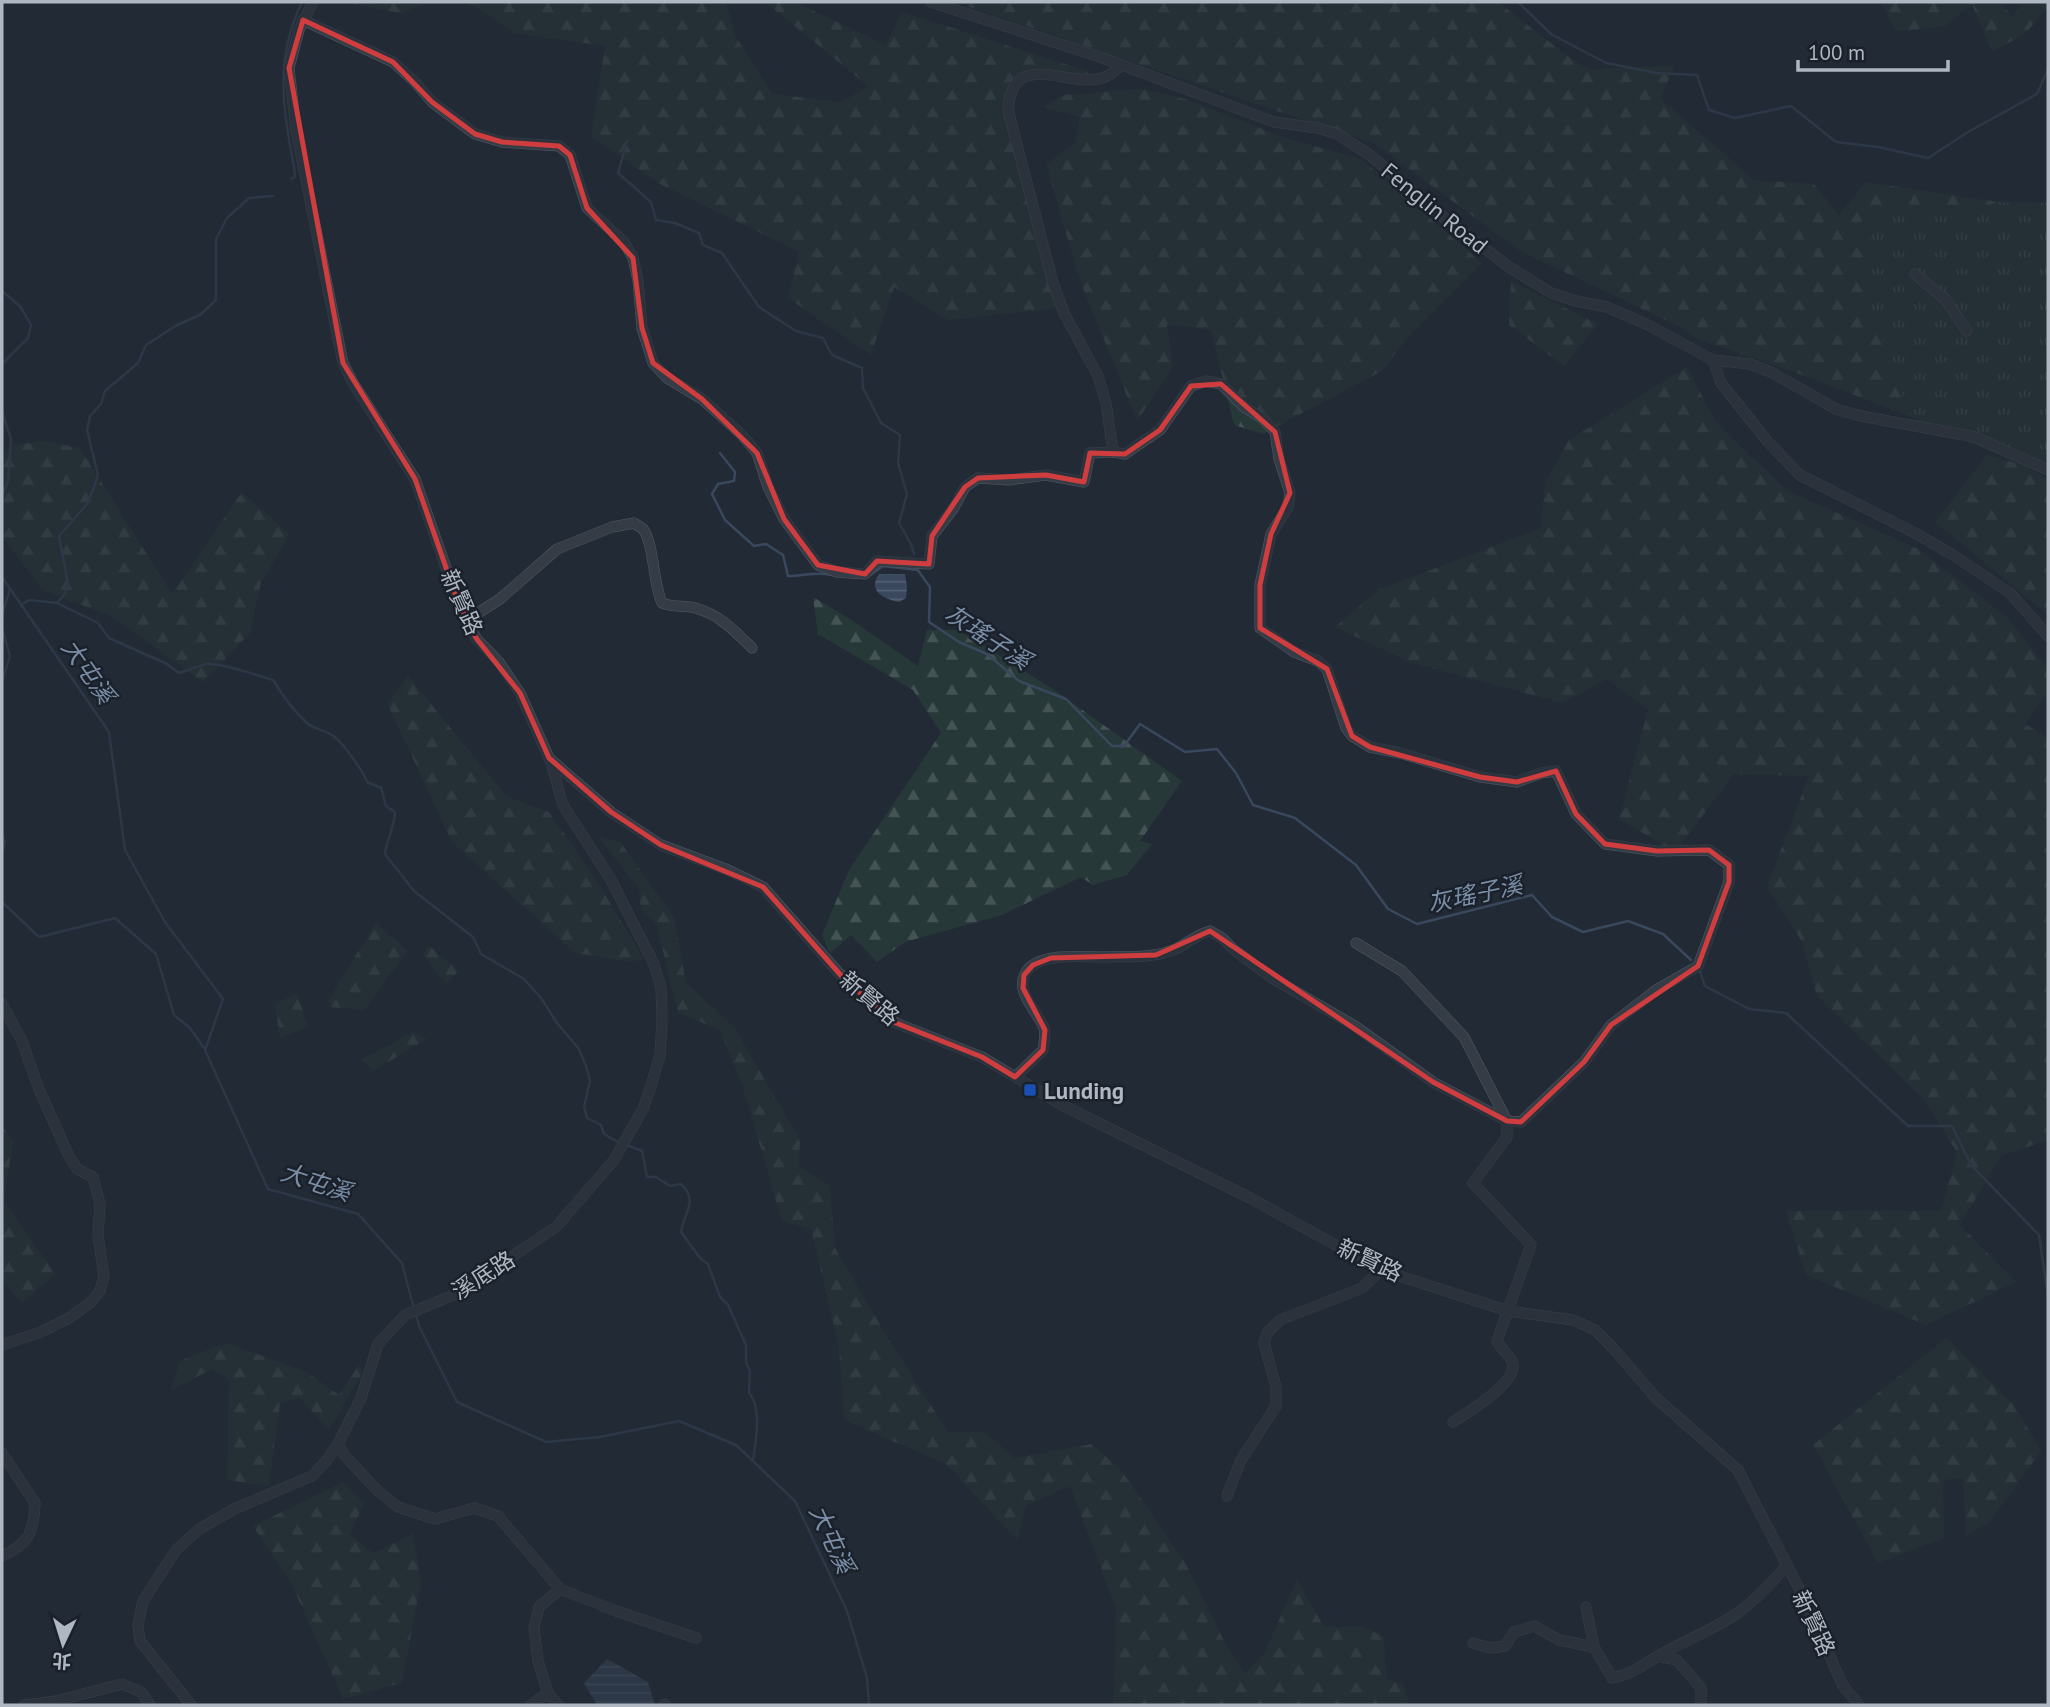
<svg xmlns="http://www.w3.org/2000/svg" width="2050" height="1707" viewBox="0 0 2050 1707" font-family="'PT Sans','Noto Sans TC',sans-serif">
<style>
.grass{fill:url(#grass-tufts)}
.forest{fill:url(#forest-firs)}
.water{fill:url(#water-rules)}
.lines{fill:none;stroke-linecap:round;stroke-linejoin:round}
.stream{stroke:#39485d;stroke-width:2.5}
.minor-casing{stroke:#525a63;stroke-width:11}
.minor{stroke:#353c46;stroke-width:10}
.marked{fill:none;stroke:#d03d3f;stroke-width:5;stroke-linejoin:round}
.transit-dot{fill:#1a4fb4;stroke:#1b212a;stroke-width:2.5}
.labels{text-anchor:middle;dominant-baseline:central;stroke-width:5;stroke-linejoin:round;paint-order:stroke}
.street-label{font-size:23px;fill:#afb7c2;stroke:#1b212a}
.poi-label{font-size:23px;font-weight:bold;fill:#afb7c2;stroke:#1b212a;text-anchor:start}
.water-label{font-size:24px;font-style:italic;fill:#7a8ea8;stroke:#1b212a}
</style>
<defs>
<pattern id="grass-tufts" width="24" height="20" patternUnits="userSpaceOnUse" patternTransform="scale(1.75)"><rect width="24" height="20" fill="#273838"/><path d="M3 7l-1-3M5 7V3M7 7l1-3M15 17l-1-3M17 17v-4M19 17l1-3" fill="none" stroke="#445353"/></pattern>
<pattern id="forest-firs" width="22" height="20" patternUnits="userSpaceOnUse" patternTransform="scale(1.75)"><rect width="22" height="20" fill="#273838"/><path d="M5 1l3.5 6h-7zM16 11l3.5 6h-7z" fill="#445353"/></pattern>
<pattern id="water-rules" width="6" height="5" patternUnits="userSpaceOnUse" patternTransform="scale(1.75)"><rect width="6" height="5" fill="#39485d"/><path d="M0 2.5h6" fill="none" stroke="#536073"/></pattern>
</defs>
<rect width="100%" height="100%" fill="#222a35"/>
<!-- grass -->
<path class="grass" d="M1998,202l50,1v273l-137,-59 -45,-121 6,-38 -2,-49 97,4z"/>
<!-- forest -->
<g class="forest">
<path d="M342,2h88l-30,11z"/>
<path d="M468,2h258l9,33 37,59 70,8 26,-16 -99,-81 -1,-3h27l91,43 16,-33 192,61 -79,9v46l44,180 -111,12 -54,-33 -23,68 -83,-57 11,-46 -141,-69 -67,-47 14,-90 -91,-13z"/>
<path d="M955,2h543l72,56 18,11 86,-3 -13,33 93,81 60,4 25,31 27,-33 132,20 -31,11 -97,-3 2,48 -6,38 45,121 -98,-38 -118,-41 -15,-11 -160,-76 -145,-107z"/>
<path d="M1881,2h119l12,15 11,-15h25v4l-22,27 -34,19 -20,-48 -28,23 -49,4z"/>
<path d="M1141,89l45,10 100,39 75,21 121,104 -75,75 -25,33 -119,63 -29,-9 -23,-95 -44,-6 6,44 -36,53 -57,-140 -34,-117 29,-20 5,-27 -37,-10 19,-12z"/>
<path d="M1511,281l87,43 -34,42 -55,-41z"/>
<path d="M1687,367l29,55 70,68 132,59 90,69 40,51v24l-23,31 23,14v402l-47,16 -41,69 56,57 -90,43 -120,-50 -20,-64h155l16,-59 -34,-54 -106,-102 -15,-54 -35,-56 42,-110 -75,-2 -59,78 -56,-33 29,-109 -41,-31 -44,24 -151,-40 -77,-36 43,-37 163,-62 4,-45 24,-43z"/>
<path d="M43,441l37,7 92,146 70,-102 48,43 -29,47 -11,51 -47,49 -90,-65 -70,-27 -41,-53v-82l11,-10z"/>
<path d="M1987,455l33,9 28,15v136l-113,-93z"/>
<path d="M813,597l37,22 68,47 9,-36h31l95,59 129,92 -42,60 12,3 -25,31 -34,10 -12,-8 -79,38 -97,27 -28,20 -26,-27 -21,18 -8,-18 27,-65 92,-137 -28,-43 -95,-56z"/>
<path d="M408,676l99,121 42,15 46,66 49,81 -15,3 -54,-9 -123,-111 -65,-139z"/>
<path d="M597,835l24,8 53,74 12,66 48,44 66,113 -1,26 31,20 5,62 53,90 60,94h36l31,26 77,-14 29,26 65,94 36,73 23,37 20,-22 32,-73 27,48h40l20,10 2,42 17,5 7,21h-269l-4,-4 -11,4h-13l3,-97 -46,-122 -44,20 -9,34 -71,-76 -102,-44 -5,-72 -28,-119 -29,-8 -39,-134 -23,-57 -42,-17 -21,-87 -16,-17 -2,-20z"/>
<path d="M376,922l31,29 -42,59 -35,-3 -2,-6z"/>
<path d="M428,945l31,26 -13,13 -23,-29z"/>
<path d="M297,993l11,34 -28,11 -5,-34z"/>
<path d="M413,1032l14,7 -54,32 -11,-12z"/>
<path d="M2,1125l11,17 -9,59 51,73 -33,29 -20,-23z"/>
<path d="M1946,1338l69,68 26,45 -53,73 -22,11 -3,-57 -20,2 1,58 -66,25 -65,-118z"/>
<path d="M226,1343l79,28 34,24 20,-30 4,7 -34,58 -29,-32 -20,6 -11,82 -42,-6 2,-101 -17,-10 -42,22 10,-30z"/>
<path d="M343,1482l21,21 -14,32 23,18 40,-19 8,48 -19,101 -59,16 -52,-116 -38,-57z"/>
</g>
<!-- water -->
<g class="water">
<path d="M879,574h26l2,13 -1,11 -7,4c-15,-3 -32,-11 -20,-28z"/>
<path d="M607,1659l41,23 7,23h-58l-13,-22z"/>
</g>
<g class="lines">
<!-- stream -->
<g class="stream">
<path d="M1518,2l33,32 55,29 51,10 40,2 12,35 26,8 56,-12 45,36 42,5 50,11 40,-26 69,-38 11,-25"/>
<path d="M627,141l-9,32 33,29 5,18 19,3 24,10 4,12 19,8 37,54 37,24 27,7 9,17 30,13 1,20 18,35 19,12 -2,28 9,31 -8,29 12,21 3,10"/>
<path d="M291,179l4,-2 -1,-10c-11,-60 -20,-107 8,-165"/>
<path d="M2,291l18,15 11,19 -3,13 -26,26"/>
<path d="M2,411l9,28 -3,42 -6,14"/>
<path d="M720,453l15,19 -1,9 -16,3 -6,10 13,26 29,26 12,-2 17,11 5,21c17,0 26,-5 44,-1"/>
<path d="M917,569l13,18 -1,35 30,20 28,12 32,27 47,18 46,47h12l16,-22 45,28 32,-3 19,24 17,32 42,13 61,47 32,44 29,15 115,-29 20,22 31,15 45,-11 35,13 28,26"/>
<path d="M869,576l14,-10 34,4"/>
<path d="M2,577l107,155 16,118 40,72 58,77 -18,51 63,139 90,25 44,49 12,46"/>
<path d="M57,603l41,20 11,15 58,26 12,9c9,-2 18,-7 27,-9 13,-2 53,12 67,16 9,15 21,31 34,43 8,7 21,7 29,15 8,7 28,34 31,44l14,6 5,18 9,6c-1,16 -8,27 -10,42l29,37 59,46 8,17 43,25 17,19 16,25 22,26 7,17 4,15 -6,26 3,11 14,7 3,9 10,6 28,11 5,26h9l14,9 11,-2c18,16 3,29 0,48l19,26 8,6 12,33 8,8 18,40v17l4,9 -1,22c13,14 7,49 4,67"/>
<path d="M21,605l8,-5 28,3 8,-9 3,-10 -9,-48 29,-33 10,-28 -11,-45 3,-14 11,-12 4,-13 33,-28 8,-18 31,-20 23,-10 16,-15v-61l11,-21 22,-20 24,-2"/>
<path d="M2,615l8,-26"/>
<path d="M2,628l8,28 -8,26"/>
<path d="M2,835l3,6 -3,12"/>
<path d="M2,902l37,35 76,-19 41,36 18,61 15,12 16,22"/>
<path d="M1699,969l6,17 44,23 37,4 122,113h44l19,39 68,70 9,61"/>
<path d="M416,1315l3,11 38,76 89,40 54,-5 79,-16 57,24 59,56 52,110 20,67 2,27"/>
</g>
<defs>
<g id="minor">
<path d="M313,2l-14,28 -10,38 7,63 47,232 10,20 62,96 43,123 18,36 23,24 21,31 29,65 62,54 50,33 67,25 35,17 82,93 24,23 27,20 86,34 80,48 188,93 131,72 127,41 65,9 22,10 18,18 43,50 82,72 68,132 37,84 16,19"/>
<path d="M931,2l172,56 171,64 44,6 19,6 33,21 68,58 71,54 42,26 25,8 31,6 41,18 65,35 37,4 21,8 65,37 25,7 114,21 73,33"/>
<path d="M303,20l90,42 22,20 17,20 43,32 27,8 57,4 11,9 17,53 37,34 9,16 5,22 4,48 11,35 14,15 35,21 40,36 15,18 11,34 16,32 34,46 19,7 28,2 12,-13 52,3 3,-28 21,-27 12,-22 13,-9 31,2 37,-5 38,7 6,-29 23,-1"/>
<path d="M1915,274l30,25 22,32"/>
<path d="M1713,360l8,23 47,59 32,33 117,59 36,21 57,38 38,43"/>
<path d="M467,620l33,-21 57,-50 55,-22 22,-4c1,1 8,5 9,6 11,14 10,55 19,74 12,5 22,2 33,5 24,6 40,23 57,40"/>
<path d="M1356,943l46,28 62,66 43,84v16l-34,46 58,62 -34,96c4,8 14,15 16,23 3,20 -45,48 -60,58"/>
<path d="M2,1004l20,37 16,46 30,67 9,15 16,8 7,27 -2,32 6,40 -4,15 -10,12 -21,15 -28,14 -39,13"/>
<path d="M1015,1077l28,-27c1,-6 3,-16 1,-22 -6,-16 -29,-35 -19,-54 10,-22 56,-17 76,-17 25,-1 52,2 75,-8 12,-6 21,-15 34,-18l12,7 11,11 39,29 83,48 78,56 74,39 14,1 63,-60 27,-37 45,-35 42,-24 31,-84v-17l-20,-15 -52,1 -52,-7 -29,-30 -20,-43 -15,2 -24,9 -37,-5 -80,-24 -30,-6 -18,-11 -6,-8 -19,-59 -9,-8 -24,-9 -34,-24v-43l11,-51 17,-27 2,-14 -11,-34 -4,-27 -13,-14 -18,-11 -23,-23 -15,-3 -15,5 -31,44 -35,24 -12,-2 -7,-49 -8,-27 -34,-63 -11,-30 -45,-173c5,-66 65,-17 99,-34 5,-2 9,-7 14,-10"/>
<path d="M338,1444l7,12 33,35 20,16 37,12 39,-11 24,8 62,73 56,22 80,27"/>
<path d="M2,1453l33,50c-1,29 -6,41 -33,53"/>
<path d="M1227,1496l14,-36 35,-54v-19l-12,-44 3,-10 13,-13 82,-32 19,-18"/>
<path d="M1586,1607l8,40"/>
<path d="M1473,1643l17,5 15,-2 9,-14 20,-6 25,14 35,7 18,31c19,-3 32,-14 48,-23 25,-15 53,-25 76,-41 20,-14 35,-30 51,-49"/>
<path d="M1658,1656l19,4 24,28v17"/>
<path d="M24,1705l32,-4 66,-17 19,8 9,13"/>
<path d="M191,1705l-51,-64 -2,-16 5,-24 33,-51 22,-20 36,-21 78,-33 14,-15 12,-17 23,-46 17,-54 27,-29 51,-21 100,-67 58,-67 29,-51 8,-23 9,-31 2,-36 -1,-31 -7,-24 -43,-84 -48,-75 -13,-46"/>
<path d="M531,1705l17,-12"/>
<path d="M558,1705l-10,-12 -10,-32 -4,-33 5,-21 21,-18"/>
<path d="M664,1705l1,-1"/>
</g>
</defs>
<!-- minor casing -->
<use href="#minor" class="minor-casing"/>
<!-- minor -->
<use href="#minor" class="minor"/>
</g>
<!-- marked area -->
<path d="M0 0H2050V1707H0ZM303,20l90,42 39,40 43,32 27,8 57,4 11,9 17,53 46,50 9,70 11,35 49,36 55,54 27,66 34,46 47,9 12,-13 52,3 3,-28 33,-49 13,-9 68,-3 38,7 6,-29 35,1 35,-24 31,-44 30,-2 54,48 15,61 -19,41 -11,51v43l67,41 25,67 18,11 110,30 37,5 39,-11 20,43 29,30 52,7 52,-1 20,15v17l-31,84 -87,59 -27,37 -63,60 -14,-1 -74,-39 -223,-151 -54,24 -105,3 -18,7 -9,10 -1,13 22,42 -2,20 -28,27 -33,-20 -86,-34 -51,-43 -82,-93 -102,-42 -50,-33 -62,-54 -29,-65 -44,-55 -18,-36 -43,-123 -72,-116 -54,-295z" fill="#222a35" fill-opacity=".55" fill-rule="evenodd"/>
<path class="marked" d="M303,20l90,42 39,40 43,32 27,8 57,4 11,9 17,53 46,50 9,70 11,35 49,36 55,54 27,66 34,46 47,9 12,-13 52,3 3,-28 33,-49 13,-9 68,-3 38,7 6,-29 35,1 35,-24 31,-44 30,-2 54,48 15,61 -19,41 -11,51v43l67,41 25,67 18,11 110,30 37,5 39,-11 20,43 29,30 52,7 52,-1 20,15v17l-31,84 -87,59 -27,37 -63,60 -14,-1 -74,-39 -223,-151 -54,24 -105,3 -18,7 -9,10 -1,13 22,42 -2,20 -28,27 -33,-20 -86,-34 -51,-43 -82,-93 -102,-42 -50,-33 -62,-54 -29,-65 -44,-55 -18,-36 -43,-123 -72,-116 -54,-295z"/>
<!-- markers -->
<rect class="transit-dot" x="1023" y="1083" width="14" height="14" rx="3.5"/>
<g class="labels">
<!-- street labels -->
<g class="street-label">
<text transform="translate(1435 208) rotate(39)">Fenglin Road</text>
<text transform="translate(462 602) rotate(66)">新賢路</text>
<text transform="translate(870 998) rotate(40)">新賢路</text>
<text transform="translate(1370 1260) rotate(25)">新賢路</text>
<text transform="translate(483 1275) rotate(-32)">溪底路</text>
<text transform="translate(1814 1623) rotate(65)">新賢路</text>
</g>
<!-- poi labels -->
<g class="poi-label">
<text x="1044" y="1090">Lunding</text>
</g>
<!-- water labels -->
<g class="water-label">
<text transform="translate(988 637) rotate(33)">灰瑤子溪</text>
<text transform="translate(88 671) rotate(55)">大屯溪</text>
<text transform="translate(1475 894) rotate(-12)">灰瑤子溪</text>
<text transform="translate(316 1182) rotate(18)">大屯溪</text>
<text transform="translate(832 1539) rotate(65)">大屯溪</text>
</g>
</g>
<!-- border -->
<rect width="2050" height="1707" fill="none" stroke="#afb7c2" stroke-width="7"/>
<!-- north arrow -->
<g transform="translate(63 1644) rotate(184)" stroke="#1b212a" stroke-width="5" paint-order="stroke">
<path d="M0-5L12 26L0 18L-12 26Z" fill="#afb7c2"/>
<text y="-10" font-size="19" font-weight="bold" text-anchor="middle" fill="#afb7c2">北</text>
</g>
<!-- scale -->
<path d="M1798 60v10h150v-10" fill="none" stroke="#afb7c2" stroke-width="3.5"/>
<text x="1808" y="60" font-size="21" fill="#afb7c2" stroke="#1b212a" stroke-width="5" paint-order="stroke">100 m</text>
</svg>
